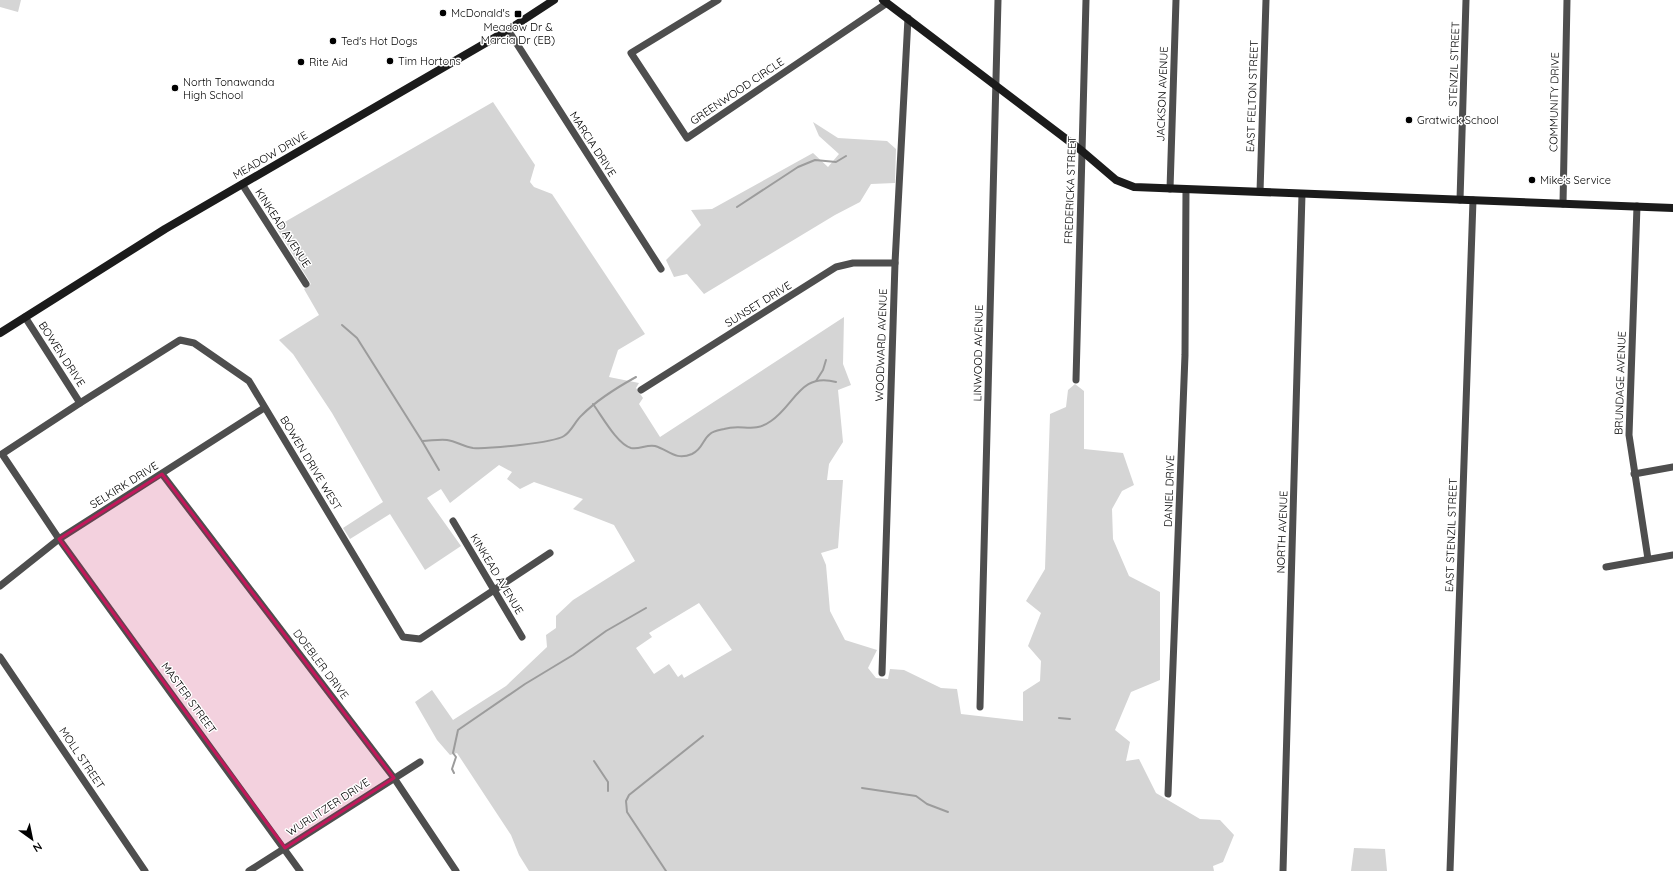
<svg xmlns="http://www.w3.org/2000/svg" width="1673" height="871" viewBox="0 0 1673 871" font-family="Quicksand,sans-serif">
<style>
.green{fill:#d5d5d5;fill-rule:evenodd}
.lines{fill:none;stroke-linecap:round;stroke-linejoin:round}
.stream{stroke:#9c9c9c;stroke-width:2}
.street{stroke:#4e4e4e;stroke-width:7}
.secondary{stroke:#1b1b1b;stroke-width:8}
.marked{fill:#c2185b;fill-opacity:0.2;stroke:#c2185b;stroke-width:3;stroke-linejoin:round}
.poi-dot{fill:#000;stroke:#fff;stroke-width:1.5}
.labels{text-anchor:middle;dominant-baseline:central;stroke-width:3;stroke-linejoin:round;paint-order:stroke}
.poi-label{font-size:11px;fill:#000;stroke:#fff;text-anchor:start}
.street-label{font-size:11px;fill:#000;stroke:#fff}
</style>
<rect width="100%" height="100%" fill="#fff"/>
<!-- green -->
<g class="green">
<path d="M0,0h21l-3,12 -18,-5z"/>
<path d="M493,102l42,63 -5,17 4,5 18,7 93,140 -27,16 -9,27 30,6 -3,5 7,10 -4,6 21,33 184,-120 -1,47 8,21 -13,5 5,52 -14,22 -2,16h16l-5,68 -17,5 5,12 4,46 15,29 32,10 -9,18 8,10 12,1 2,-10 14,1 37,18 16,1 4,25 62,7v-29l17,-11 1,-20 -13,-15 13,-33 -15,-12 19,-32 5,-155 16,-7 2,-17 7,-6 9,7v58l39,4 11,32 -12,6 -10,18 1,30 16,37 31,16v88l-29,12 -16,38 15,12 -4,19 13,-2 17,34 44,26 20,1 14,15 -11,27 -10,4 1,5h-685l-10,-16 -8,-20 -54,-82 -7,2 -13,-15 -22,-38 17,-12 21,30 53,-34 41,-39 -1,-12 10,-7v-12l17,-16 62,-39 -21,-36 -41,-16 10,-10 -49,-17 -14,7 -13,-10 5,-7 -13,-7 -49,38 -9,-14 -14,9 34,48 -36,24 -35,-56 -40,25 -7,-11 40,-26 -51,-89 -39,-59 -14,-14 40,-25 -15,-26 7,-5 -35,-57zM699,603l33,47 -48,28 -2,-4 -4,3 -9,-13 -15,10 -18,-26 16,-11 -3,-4z"/>
<path d="M813,122l25,16 49,3 9,8 -1,34 -24,1 -11,18 -25,13 -131,79 -17,-20 -13,3 -8,-17 35,-35 -10,-15 21,-1 101,-56 15,14 11,-13 -20,-18z"/>
<path d="M1354,848l31,1 2,22h-36z"/>
</g>
<g class="lines">
<!-- stream -->
<g class="stream">
<path d="M737,207l61,-40 17,-7 21,2 10,-6"/>
<path d="M342,325l15,13 65,103 17,29"/>
<path d="M816,381l7,-11 3,-10"/>
<path d="M593,404c9,12 24,40 38,44 8,2 16,-4 24,-2 14,4 20,15 37,8 11,-5 10,-14 18,-20 3,-3 10,-4 14,-5 18,-6 29,5 47,-8 24,-16 29,-49 65,-39"/>
<path d="M422,441c8,0 17,-2 25,-1 9,1 17,7 26,8 15,1 80,-5 91,-12 8,-5 11,-15 18,-21 16,-16 34,-27 54,-38"/>
<path d="M1059,718l11,1"/>
<path d="M594,761l14,21v9"/>
<path d="M454,773l-2,-4 4,-12 -3,-4 5,-23 67,-46 48,-29 33,-24 40,-23"/>
<path d="M862,788l54,8 11,8 21,8"/>
<path d="M666,871l-39,-59 -1,-11 3,-6 74,-59"/>
</g>
<!-- street -->
<g class="street">
<path d="M718,0l-87,53 56,85 200,-135"/>
<path d="M508,30l153,239"/>
<path d="M242,184l64,100"/>
<path d="M1170,189l6,-189"/>
<path d="M1260,192l6,-192"/>
<path d="M1460,200l6,-200"/>
<path d="M1563,204l4,-204"/>
<path d="M1637,206l-8,229 19,124"/>
<path d="M25,317l55,86"/>
<path d="M1076,380l10,-380"/>
<path d="M641,390l195,-123 17,-4h42"/>
<path d="M162,474l232,304 62,93"/>
<path d="M1634,474l39,-7"/>
<path d="M453,521l69,116"/>
<path d="M1606,567l67,-12"/>
<path d="M0,586l59,-47 205,-131"/>
<path d="M0,657l145,214"/>
<path d="M882,673l13,-410 13,-245"/>
<path d="M980,707l18,-707"/>
<path d="M1168,794l17,-439 1,-165"/>
<path d="M249,871l171,-109"/>
<path d="M300,871l-241,-332 -57,-85 78,-51 100,-63 14,3 55,38 154,256 17,2 130,-86"/>
<path d="M1283,871l19,-677"/>
<path d="M1450,871l23,-671"/>
</g>
<!-- secondary -->
<g class="secondary">
<path d="M883,0l199,151 34,29 18,7 539,21"/>
<path d="M0,333l165,-104 343,-199 46,-30"/>
</g>
</g>
<!-- marked area -->
<path class="marked" d="M162,474l232,304 -109,70 -226,-309z"/>
<!-- markers -->
<g class="poi-dot">
<circle cx="443" cy="13" r="4"/>
<rect x="514" y="10" width="8" height="8" rx="2"/>
<circle cx="333" cy="41" r="4"/>
<circle cx="390" cy="61" r="4"/>
<circle cx="301" cy="62" r="4"/>
<circle cx="175" cy="88" r="4"/>
<circle cx="1409" cy="120" r="4"/>
<circle cx="1532" cy="180" r="4"/>
</g>
<g class="labels">
<!-- poi labels -->
<g class="poi-label">
<text x="451" y="13">McDonald's</text>
<text x="518" y="27" text-anchor="middle">Meadow Dr &amp;<tspan x="518" dy="13">Marcia Dr (EB)</tspan></text>
<text x="341" y="41">Ted's Hot Dogs</text>
<text x="398" y="61">Tim Hortons</text>
<text x="309" y="62">Rite Aid</text>
<text x="183" y="82">North Tonawanda<tspan x="183" dy="13">High School</tspan></text>
<text x="1417" y="120">Gratwick School</text>
<text x="1540" y="180">Mike's Service</text>
</g>
<!-- street labels -->
<g class="street-label">
<text transform="translate(1454 64) rotate(-88)">STENZIL STREET</text>
<text transform="translate(737 91) rotate(-34)">GREENWOOD CIRCLE</text>
<text transform="translate(1162 94) rotate(-88)">JACKSON AVENUE</text>
<text transform="translate(1252 96) rotate(-88)">EAST FELTON STREET</text>
<text transform="translate(1554 102) rotate(-89)">COMMUNITY DRIVE</text>
<text transform="translate(593 144) rotate(57)">MARCIA DRIVE</text>
<text transform="translate(270 155) rotate(-30)">MEADOW DRIVE</text>
<text transform="translate(1070 190) rotate(-88)">FREDERICKA STREET</text>
<text transform="translate(283 228) rotate(57)">KINKEAD AVENUE</text>
<text transform="translate(758 304) rotate(-32)">SUNSET DRIVE</text>
<text transform="translate(881 345) rotate(-88)">WOODWARD AVENUE</text>
<text transform="translate(978 353) rotate(-89)">LINWOOD AVENUE</text>
<text transform="translate(62 354) rotate(57)">BOWEN DRIVE</text>
<text transform="translate(1620 383) rotate(-88)">BRUNDAGE AVENUE</text>
<text transform="translate(311 463) rotate(59)">BOWEN DRIVE WEST</text>
<text transform="translate(124 485) rotate(-32)">SELKIRK DRIVE</text>
<text transform="translate(1169 491) rotate(-88)">DANIEL DRIVE</text>
<text transform="translate(1282 532) rotate(-88)">NORTH AVENUE</text>
<text transform="translate(1451 535) rotate(-88)">EAST STENZIL STREET</text>
<text transform="translate(497 574) rotate(59)">KINKEAD AVENUE</text>
<text transform="translate(321 664) rotate(53)">DOEBLER DRIVE</text>
<text transform="translate(189 698) rotate(54)">MASTER STREET</text>
<text transform="translate(82 758) rotate(56)">MOLL STREET</text>
<text transform="translate(328 807) rotate(-33)">WURLITZER DRIVE</text>
</g>
</g>
<!-- north arrow -->
<g transform="translate(32 839) rotate(147)" stroke="#ffffff" stroke-width="3" paint-order="stroke">
<path d="M0-3L7 15L0 10L-7 15Z" fill="#000000"/>
<text y="-6" font-size="11" font-weight="bold" text-anchor="middle" fill="#000000">N</text>
</g>
</svg>
